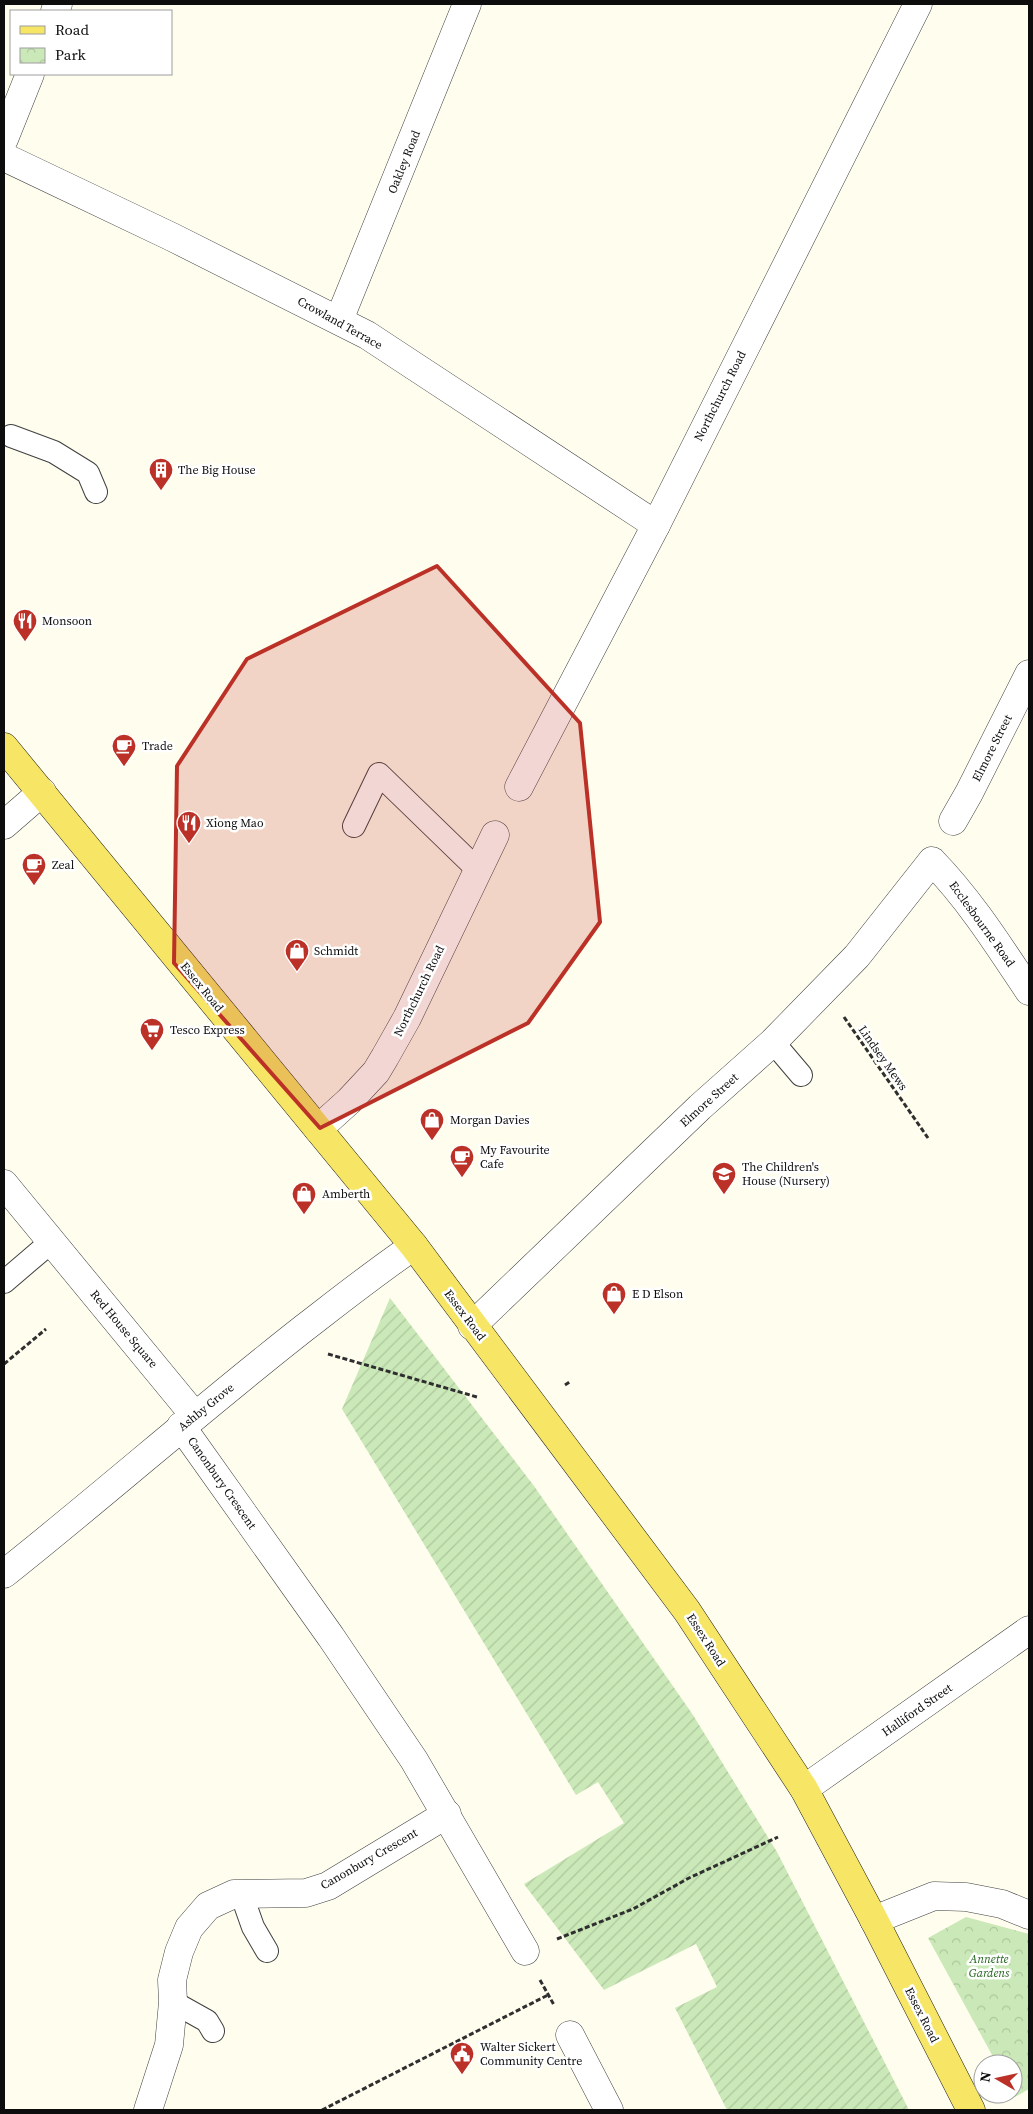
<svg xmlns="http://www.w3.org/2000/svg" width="1033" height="2114" viewBox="0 0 1033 2114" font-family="'Source Serif 4',serif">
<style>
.park{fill:url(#park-crowns)}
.garden{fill:url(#garden-furrows)}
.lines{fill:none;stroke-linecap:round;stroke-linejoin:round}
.service-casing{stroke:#404040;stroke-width:24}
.minor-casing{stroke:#404040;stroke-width:29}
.primary-casing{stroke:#1e1e1e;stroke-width:29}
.path{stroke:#2f2f2f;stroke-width:3;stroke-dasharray:5 2.5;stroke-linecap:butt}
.service{stroke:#fff;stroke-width:22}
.minor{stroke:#fff;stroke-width:28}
.primary{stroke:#f7e565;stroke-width:28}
.marked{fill:#bb3127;fill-opacity:0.2;stroke:#bb3127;stroke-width:4;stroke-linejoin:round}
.labels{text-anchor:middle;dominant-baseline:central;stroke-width:5;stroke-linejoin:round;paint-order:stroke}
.street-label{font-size:12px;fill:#0d0d0d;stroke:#fff}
.poi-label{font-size:12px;fill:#0d0d0d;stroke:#fff;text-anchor:start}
.park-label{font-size:12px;font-style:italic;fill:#24641e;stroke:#fff}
</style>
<defs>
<pattern id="park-crowns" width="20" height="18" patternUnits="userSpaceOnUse" patternTransform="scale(1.25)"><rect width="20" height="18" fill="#cbe9b8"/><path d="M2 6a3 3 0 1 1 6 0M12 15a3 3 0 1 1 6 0" fill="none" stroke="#adc79d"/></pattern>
<pattern id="garden-furrows" width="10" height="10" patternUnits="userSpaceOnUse" patternTransform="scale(1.25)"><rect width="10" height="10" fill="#cbe9b8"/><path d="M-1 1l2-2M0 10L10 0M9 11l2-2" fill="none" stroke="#adc79d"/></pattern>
</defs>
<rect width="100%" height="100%" fill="#fffded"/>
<!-- park -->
<path class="park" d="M966,1917l63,17v155l-14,8 -2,-3v-30h-16l-69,-126z"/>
<!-- garden -->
<path class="garden" d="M390,1298l144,188 159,229 84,137 132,258h-182l-52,-102 42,-21 -21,-43 -92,46 -80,-106 100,-61 -26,-41 -22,13 -234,-386z"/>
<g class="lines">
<defs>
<g id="service">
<path d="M11,436l43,16 34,21 8,19"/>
<path d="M354,826l25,-52 99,96"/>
<path d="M773,1042l28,33"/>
<path d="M4,1282l47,-40"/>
<path d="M241,1893l12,34 14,24"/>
<path d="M173,2002l34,19 6,10"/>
</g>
<g id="minor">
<path d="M55,11l3,-7"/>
<path d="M4,139l26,-65"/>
<path d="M4,157l168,80 195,98 289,190"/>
<path d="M339,320l128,-316"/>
<path d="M519,787l137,-262 262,-521"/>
<path d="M953,821l16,-28 60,-119"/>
<path d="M4,825l38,-33"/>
<path d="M318,1129l31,-28 27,-29 9,-15 22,-39 88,-183"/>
<path d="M4,1184l191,232"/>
<path d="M472,1326l228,-219 73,-65 84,-86 75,-95c38,39 67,85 97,130"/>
<path d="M181,1426l150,211 83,123 111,191"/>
<path d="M4,1574c102,-81 200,-168 304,-249 35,-27 69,-54 106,-79"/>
<path d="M804,1789l225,-159"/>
<path d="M874,1920l60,-24 32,1 36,7 27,11"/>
<path d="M570,2035l39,75"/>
<path d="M148,2110l21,-65 4,-43 -1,-22 7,-28 10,-24 19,-22 26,-12 72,-1 22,-7 119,-72"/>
</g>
<path id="primary" d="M4,747l410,499 273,365 117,178 70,131 97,190"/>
</defs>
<!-- service casing -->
<use href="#service" class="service-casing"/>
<!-- minor casing -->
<use href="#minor" class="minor-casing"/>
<!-- primary casing -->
<use href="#primary" class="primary-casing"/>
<!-- path -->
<g class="path">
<path d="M844,1017l84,121"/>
<path d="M328,1354l149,43"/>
<path d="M4,1364l42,-35"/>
<path d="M565,1385l6,-4"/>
<path d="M557,1939l76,-30 56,-31 89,-41"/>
<path d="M540,1980l14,25"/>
<path d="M322,2110l226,-115"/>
</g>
<!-- service -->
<use href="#service" class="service"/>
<!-- minor -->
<use href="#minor" class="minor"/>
<!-- primary -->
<use href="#primary" class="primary"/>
</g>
<!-- marked area -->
<path class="marked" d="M437,566l143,157 20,199 -72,101 -208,105 -146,-165 3,-197 70,-107z"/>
<!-- icons -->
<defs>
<symbol id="building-pin" viewBox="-11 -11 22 30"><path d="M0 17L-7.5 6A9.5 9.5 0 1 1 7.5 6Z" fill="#bb3127" stroke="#fff"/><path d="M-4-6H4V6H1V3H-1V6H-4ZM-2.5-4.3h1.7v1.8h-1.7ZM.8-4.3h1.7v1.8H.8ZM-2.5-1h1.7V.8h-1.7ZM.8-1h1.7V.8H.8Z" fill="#fff"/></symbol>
<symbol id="restaurant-pin" viewBox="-11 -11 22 30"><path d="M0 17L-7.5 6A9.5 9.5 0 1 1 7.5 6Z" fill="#bb3127" stroke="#fff"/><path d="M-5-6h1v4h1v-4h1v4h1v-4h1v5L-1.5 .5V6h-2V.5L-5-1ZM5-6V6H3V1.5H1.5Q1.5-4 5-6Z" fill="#fff"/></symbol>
<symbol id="cafe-pin" viewBox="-11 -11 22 30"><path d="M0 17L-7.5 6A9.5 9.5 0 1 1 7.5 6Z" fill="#bb3127" stroke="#fff"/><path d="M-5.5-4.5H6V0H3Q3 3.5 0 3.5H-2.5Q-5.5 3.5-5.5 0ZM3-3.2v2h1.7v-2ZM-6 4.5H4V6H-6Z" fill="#fff"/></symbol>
<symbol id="shop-pin" viewBox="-11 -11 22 30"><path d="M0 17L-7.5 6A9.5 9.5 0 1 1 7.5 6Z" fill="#bb3127" stroke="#fff"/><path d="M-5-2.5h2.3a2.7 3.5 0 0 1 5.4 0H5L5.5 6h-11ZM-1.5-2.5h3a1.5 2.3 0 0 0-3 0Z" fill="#fff"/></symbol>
<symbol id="supermarket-pin" viewBox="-11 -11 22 30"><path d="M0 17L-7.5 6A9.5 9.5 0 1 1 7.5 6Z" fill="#bb3127" stroke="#fff"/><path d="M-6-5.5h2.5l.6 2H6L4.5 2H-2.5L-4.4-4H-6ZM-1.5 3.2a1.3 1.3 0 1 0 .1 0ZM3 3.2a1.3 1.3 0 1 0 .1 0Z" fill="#fff"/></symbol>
<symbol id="school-pin" viewBox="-11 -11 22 30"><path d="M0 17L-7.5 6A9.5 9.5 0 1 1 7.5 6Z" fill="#bb3127" stroke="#fff"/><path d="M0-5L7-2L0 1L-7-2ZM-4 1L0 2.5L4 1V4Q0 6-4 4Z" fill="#fff"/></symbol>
<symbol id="civic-pin" viewBox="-11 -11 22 30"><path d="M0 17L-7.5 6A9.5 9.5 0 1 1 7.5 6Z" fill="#bb3127" stroke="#fff"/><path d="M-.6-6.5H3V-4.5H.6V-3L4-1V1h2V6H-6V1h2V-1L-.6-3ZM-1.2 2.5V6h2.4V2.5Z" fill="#fff"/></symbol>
</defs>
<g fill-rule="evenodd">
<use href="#building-pin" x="147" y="456" width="28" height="38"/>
<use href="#restaurant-pin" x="11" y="607" width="28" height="38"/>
<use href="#cafe-pin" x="110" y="732" width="28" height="38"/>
<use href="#restaurant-pin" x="175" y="809" width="28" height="38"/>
<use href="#cafe-pin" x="20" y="851" width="28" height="38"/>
<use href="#shop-pin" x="283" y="937" width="28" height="38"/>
<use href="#supermarket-pin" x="138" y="1016" width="28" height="38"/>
<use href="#shop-pin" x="418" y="1106" width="28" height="38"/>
<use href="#cafe-pin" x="448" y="1143" width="28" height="38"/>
<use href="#school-pin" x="710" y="1160" width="28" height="38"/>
<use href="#shop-pin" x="290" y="1180" width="28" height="38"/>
<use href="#shop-pin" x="600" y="1280" width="28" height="38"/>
<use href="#civic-pin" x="448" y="2040" width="28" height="38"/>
</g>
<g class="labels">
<!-- street labels -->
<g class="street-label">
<text transform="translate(404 162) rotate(-68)">Oakley Road</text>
<text transform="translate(340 323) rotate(29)">Crowland Terrace</text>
<text transform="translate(720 396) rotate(-63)">Northchurch Road</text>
<text transform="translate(992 748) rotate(-63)">Elmore Street</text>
<text transform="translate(982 924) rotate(54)">Ecclesbourne Road</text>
<text transform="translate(202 987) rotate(51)">Essex Road</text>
<text transform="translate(419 991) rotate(-64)">Northchurch Road</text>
<text transform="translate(883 1058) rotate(55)">Lindsey Mews</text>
<text transform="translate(709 1100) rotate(-42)">Elmore Street</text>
<text transform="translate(465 1315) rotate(53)">Essex Road</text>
<text transform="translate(124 1329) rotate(50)">Red House Square</text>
<text transform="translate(206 1407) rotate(-39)">Ashby Grove</text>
<text transform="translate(222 1483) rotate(55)">Canonbury Crescent</text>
<text transform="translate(706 1640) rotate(57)">Essex Road</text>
<text transform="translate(917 1710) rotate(-35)">Halliford Street</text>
<text transform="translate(369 1859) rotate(-30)">Canonbury Crescent</text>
<text transform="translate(922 2015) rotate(63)">Essex Road</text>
</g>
<!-- poi labels -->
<g class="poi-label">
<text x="178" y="470">The Big House</text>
<text x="42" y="621">Monsoon</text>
<text x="142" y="746">Trade</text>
<text x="206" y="823">Xiong Mao</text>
<text x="52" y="865">Zeal</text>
<text x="314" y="951">Schmidt</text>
<text x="170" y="1030">Tesco Express</text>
<text x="450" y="1120">Morgan Davies</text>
<text x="480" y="1150">My Favourite<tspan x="480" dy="14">Cafe</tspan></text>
<text x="742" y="1167">The Children's<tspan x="742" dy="14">House (Nursery)</tspan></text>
<text x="322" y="1194">Amberth</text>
<text x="632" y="1294">E D Elson</text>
<text x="480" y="2047">Walter Sickert<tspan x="480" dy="14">Community Centre</tspan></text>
</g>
<!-- park labels -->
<g class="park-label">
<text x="989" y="1959">Annette<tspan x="989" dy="14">Gardens</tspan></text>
</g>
</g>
<!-- border -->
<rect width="1033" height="2114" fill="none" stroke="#0d0d0d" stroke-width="10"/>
<!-- legend -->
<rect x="10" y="10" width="162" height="65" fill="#ffffff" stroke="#9e9e9e"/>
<rect x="20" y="26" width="25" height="8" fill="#f7e565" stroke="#9e9e9e"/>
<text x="55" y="35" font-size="15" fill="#0d0d0d">Road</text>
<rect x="20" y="48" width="25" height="15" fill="url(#park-crowns)" stroke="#9e9e9e"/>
<text x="55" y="60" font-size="15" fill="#0d0d0d">Park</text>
<!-- north arrow -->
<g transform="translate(998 2079) rotate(279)"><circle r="24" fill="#ffffff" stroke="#9e9e9e"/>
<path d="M0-4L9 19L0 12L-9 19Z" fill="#bb3127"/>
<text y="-8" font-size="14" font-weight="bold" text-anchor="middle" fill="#0d0d0d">N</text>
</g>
</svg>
